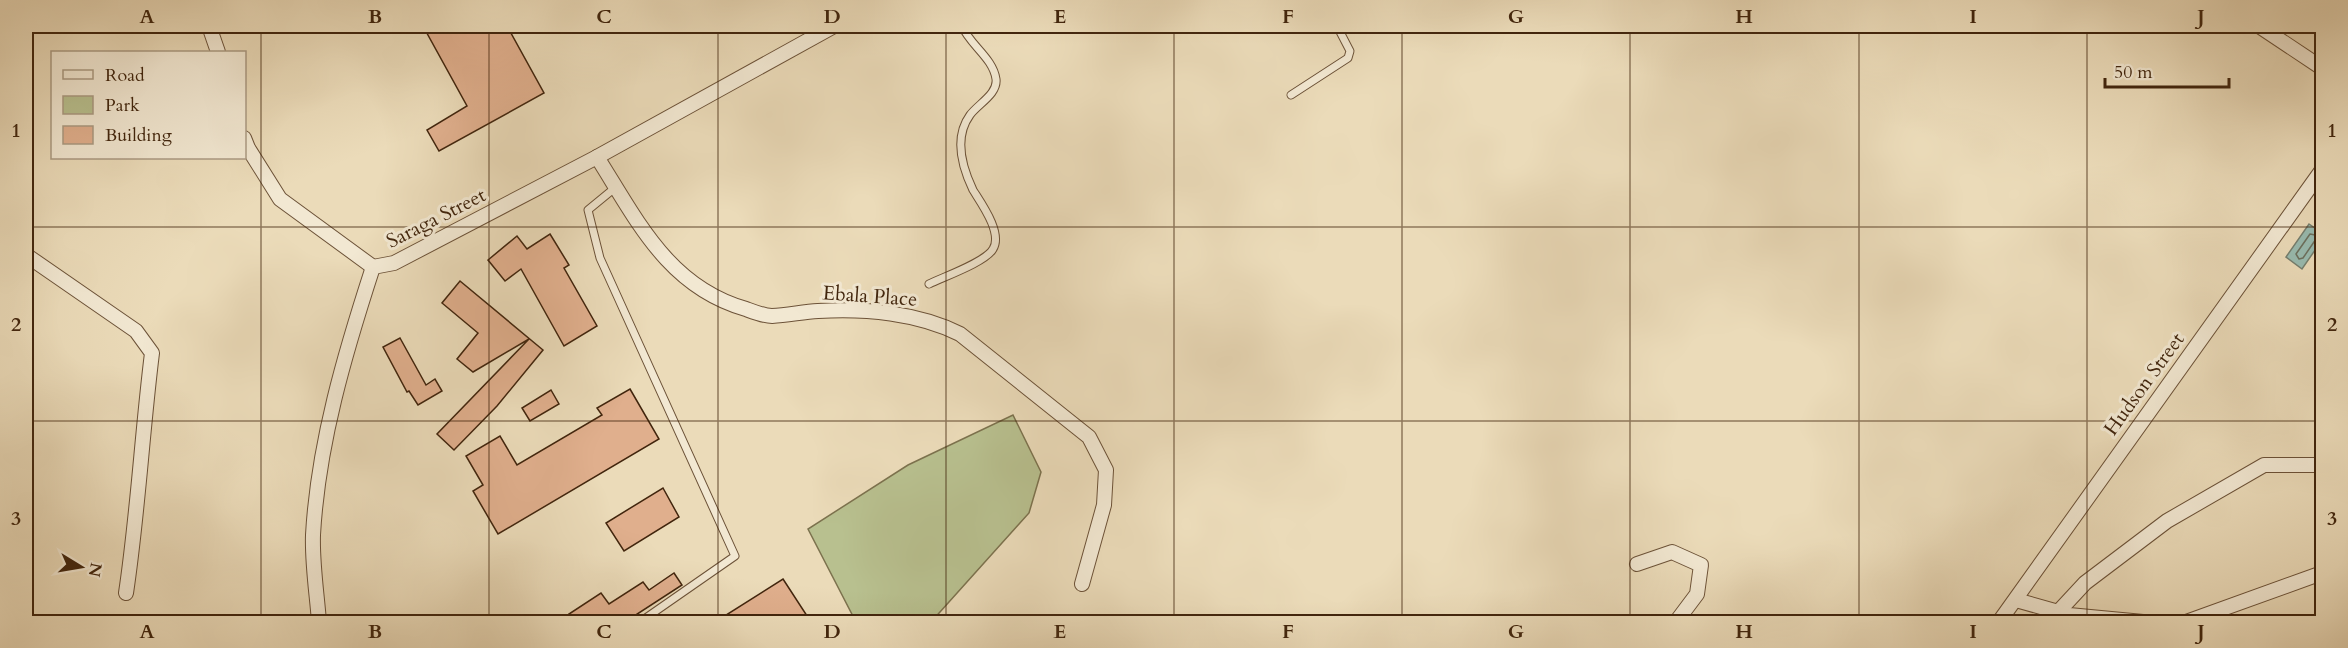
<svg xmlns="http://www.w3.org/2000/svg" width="2348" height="648" viewBox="0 0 2348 648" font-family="Cardo,serif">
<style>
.green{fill:#b8c08f;stroke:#7c724e;stroke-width:1.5}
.water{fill:#98bbb0;stroke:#757f6f;stroke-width:1.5}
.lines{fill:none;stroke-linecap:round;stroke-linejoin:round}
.shore{stroke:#6c705e;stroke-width:1.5}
.building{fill:#e0af8d;stroke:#41250d;stroke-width:1.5}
.service-casing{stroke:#6c5238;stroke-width:9}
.minor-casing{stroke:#6c5238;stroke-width:16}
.service{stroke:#f2e8d2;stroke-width:7}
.minor{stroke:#f2e8d2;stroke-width:14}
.grid{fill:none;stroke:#41250d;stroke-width:1.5;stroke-opacity:0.55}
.labels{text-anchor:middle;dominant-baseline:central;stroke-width:6;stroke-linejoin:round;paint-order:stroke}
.street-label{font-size:20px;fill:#41250d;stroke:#f2e8d2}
.neatline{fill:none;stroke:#41250d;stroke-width:2}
.grid-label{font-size:20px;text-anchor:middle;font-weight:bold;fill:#41250d}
</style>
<rect width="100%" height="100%" fill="#ebdbb9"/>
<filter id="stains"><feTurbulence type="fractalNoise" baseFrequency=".00333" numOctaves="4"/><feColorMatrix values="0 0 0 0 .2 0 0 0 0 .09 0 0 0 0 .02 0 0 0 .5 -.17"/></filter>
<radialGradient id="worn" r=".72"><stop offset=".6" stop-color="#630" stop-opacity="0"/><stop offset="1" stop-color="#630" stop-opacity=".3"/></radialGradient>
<!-- green -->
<path class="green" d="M1013,415l28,57 -12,41 -98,109h-75l-48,-93 100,-64z"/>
<!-- water -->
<path class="water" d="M2309,224l13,9v7l-20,29 -16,-12z"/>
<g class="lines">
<!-- shore -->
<path class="shore" d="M2310,234l5,1 1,4 -13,19 -4,1 -3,-5z"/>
</g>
<!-- building -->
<g class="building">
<path d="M423,26h84l37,67 -105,58 -12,-21 40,-24z"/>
<path d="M550,234l19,31 -5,3 33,58 -33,20 -43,-77 -16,12 -17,-21 29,-24 10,13z"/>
<path d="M460,281l83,69 -46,56 -43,44 -17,-16 92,-95 -56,33 -16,-13 21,-26 -36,-30z"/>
<path d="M400,338l26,47 9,-6 7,12 -24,14 -9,-14 -2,1 -24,-45z"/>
<path d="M630,389l29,50 -161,95 -25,-43 10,-6 -17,-29 34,-20 17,29 85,-50 -5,-7z"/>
<path d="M551,390l8,14 -29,17 -8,-13z"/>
<path d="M663,488l16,29 -55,34 -18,-28z"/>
<path d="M674,573l8,12 -57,37h-50l-6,-8 32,-21 8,11 34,-22 6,8z"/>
<path d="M783,579l28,43h-96z"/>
</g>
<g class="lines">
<defs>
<g id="service">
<path d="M1291,95l57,-37 2,-7 -13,-25"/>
<path d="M616,187l-28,23 12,48 135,298 -95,66"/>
<path d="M929,284c14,-7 57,-22 64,-35 10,-16 -12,-46 -20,-59 -11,-23 -19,-53 -3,-75 8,-11 28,-21 26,-36 -3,-21 -26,-34 -34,-53"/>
</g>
<g id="minor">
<path d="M209,26l9,26"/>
<path d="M2259,26l63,42"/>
<path d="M244,138l4,10 32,51 93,68"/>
<path d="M597,157c40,63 71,130 149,152 8,3 18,7 26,7 16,-1 31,-4 46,-5 47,-3 100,2 142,23l129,103 17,33 -2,35 -22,79"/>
<path d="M26,255l110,76 16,22c-10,80 -14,160 -26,240"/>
<path d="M1637,564l35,-12 29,13 -4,29 -21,28"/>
<path d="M2016,600l53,15 74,7"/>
<path d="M2059,611l26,-28 82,-62 97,-56h58"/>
<path d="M319,622c-2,-28 -7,-58 -6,-87 5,-91 32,-182 60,-268l21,-4 203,-106 237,-131"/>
<path d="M1999,622l323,-452"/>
<path d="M2186,622l136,-49"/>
</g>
</defs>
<!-- service casing -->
<use href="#service" class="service-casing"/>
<!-- minor casing -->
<use href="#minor" class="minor-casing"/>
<!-- service -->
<use href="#service" class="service"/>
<!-- minor -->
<use href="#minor" class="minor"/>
</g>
<!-- grid -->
<path class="grid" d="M261,26v596M489,26v596M718,26v596M946,26v596M1174,26v596M1402,26v596M1630,26v596M1859,26v596M2087,26v596M26,227h2296M26,421h2296"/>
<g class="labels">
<!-- street labels -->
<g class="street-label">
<text transform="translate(436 218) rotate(-27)">Saraga Street</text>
<text transform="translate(870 296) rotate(4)">Ebala Place</text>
<text transform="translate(2144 384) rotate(-54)">Hudson Street</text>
</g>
</g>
<!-- margin -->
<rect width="2348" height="648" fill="none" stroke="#ebdbb9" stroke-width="66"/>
<!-- legend -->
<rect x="51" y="51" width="195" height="108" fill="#f2e8d2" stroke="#ab9a83" stroke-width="1.5"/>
<rect x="63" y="70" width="30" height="9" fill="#f2e8d2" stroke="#ab9a83" stroke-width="1.5"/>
<text x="105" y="81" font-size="18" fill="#41250d">Road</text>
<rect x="63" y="96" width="30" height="18" fill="#b8c08f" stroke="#ab9a83" stroke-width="1.5"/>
<text x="105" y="111" font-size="18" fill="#41250d">Park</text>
<rect x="63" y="126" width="30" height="18" fill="#e0af8d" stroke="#ab9a83" stroke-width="1.5"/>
<text x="105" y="141" font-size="18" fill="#41250d">Building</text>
<!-- north arrow -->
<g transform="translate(81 567) rotate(101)" stroke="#f2e8d2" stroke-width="4.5" paint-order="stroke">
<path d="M0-4.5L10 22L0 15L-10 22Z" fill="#41250d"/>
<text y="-9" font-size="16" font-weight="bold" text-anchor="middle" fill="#41250d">N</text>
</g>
<!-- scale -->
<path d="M2105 78v9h124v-9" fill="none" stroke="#41250d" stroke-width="3"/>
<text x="2114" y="78" font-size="18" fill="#41250d" stroke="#f2e8d2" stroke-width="4.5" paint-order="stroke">50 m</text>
<rect x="33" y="33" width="2282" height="582" class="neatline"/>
<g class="grid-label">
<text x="147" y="23">A</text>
<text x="375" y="23">B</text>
<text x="604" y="23">C</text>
<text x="832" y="23">D</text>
<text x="1060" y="23">E</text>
<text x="1288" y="23">F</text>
<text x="1516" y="23">G</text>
<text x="1744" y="23">H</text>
<text x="1973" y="23">I</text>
<text x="2201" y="23">J</text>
<text x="16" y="137">1</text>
<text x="2332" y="137">1</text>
<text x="16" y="331">2</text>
<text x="2332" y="331">2</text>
<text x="16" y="525">3</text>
<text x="2332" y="525">3</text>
<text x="147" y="638">A</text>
<text x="375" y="638">B</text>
<text x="604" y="638">C</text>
<text x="832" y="638">D</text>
<text x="1060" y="638">E</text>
<text x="1288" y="638">F</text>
<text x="1516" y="638">G</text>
<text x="1744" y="638">H</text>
<text x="1973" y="638">I</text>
<text x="2201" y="638">J</text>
</g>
<rect width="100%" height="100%" filter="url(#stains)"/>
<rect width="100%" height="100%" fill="url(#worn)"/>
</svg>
